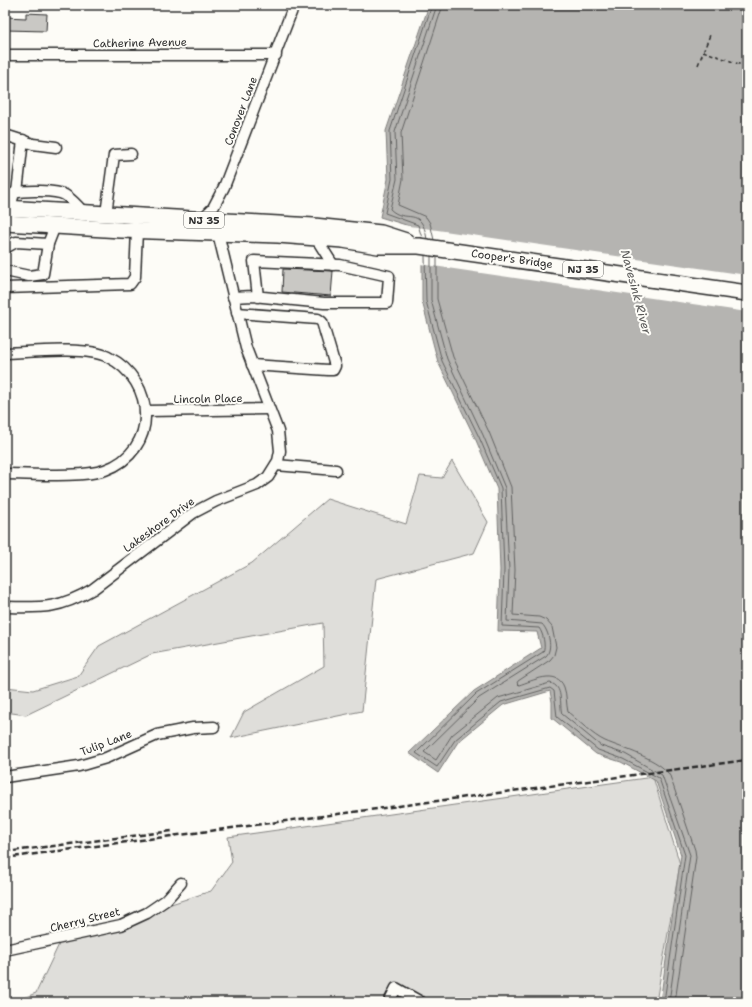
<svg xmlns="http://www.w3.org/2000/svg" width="752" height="1007" viewBox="0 0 752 1007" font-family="'Shantell Sans',sans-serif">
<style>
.green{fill:#dfdeda;stroke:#858482}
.water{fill:#b5b4b1;stroke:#7e7d7b}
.pier{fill:#fdfcf7}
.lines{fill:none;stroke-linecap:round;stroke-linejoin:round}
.shore{stroke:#626261;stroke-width:1}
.building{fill:#c9c8c4;stroke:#2b2b2b}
.minor-casing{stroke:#2b2b2b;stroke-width:13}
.highway-casing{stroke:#2b2b2b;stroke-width:18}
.path{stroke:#2b2b2b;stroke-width:1.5;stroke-dasharray:4 3;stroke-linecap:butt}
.minor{stroke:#fdfcf7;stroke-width:10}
.highway{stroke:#fdfcf7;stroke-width:15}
.rail{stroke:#2b2b2b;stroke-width:2.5;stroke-dasharray:6 3;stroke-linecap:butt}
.labels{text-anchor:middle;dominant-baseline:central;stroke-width:4;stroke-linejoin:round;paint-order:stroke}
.shield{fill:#fdfcf7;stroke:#6a6a68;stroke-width:1}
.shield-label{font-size:10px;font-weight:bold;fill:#2b2b2b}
.street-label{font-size:11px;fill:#2b2b2b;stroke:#fdfcf7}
.water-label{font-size:12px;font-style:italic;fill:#5b5b5a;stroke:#fdfcf7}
</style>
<rect width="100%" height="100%" fill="#fdfcf7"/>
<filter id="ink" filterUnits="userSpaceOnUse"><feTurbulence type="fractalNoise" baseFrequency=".025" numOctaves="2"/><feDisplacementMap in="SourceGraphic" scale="8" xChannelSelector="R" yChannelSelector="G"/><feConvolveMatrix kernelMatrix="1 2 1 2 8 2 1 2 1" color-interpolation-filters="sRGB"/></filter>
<g filter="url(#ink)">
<!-- green -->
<g class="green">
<path d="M452,461l36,61 -14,31 -98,26 -14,132 -131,27 13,-26 80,-46 -1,-43 -171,31 -126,61 -21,-3v-25l28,3 45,-14 21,-30 153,-83 75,-64 79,25 14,-48 22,2z"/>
<path d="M653,777l27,87 -24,138h-643l23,-9 25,-53 150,-49 21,-29 -4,-25z"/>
</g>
<!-- water -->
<path class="water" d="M429,5h318v997h-87l21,-147 -25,-74 -35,-19 -25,-8 -44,-36v-16l-2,-11 -47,14 -45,37 -20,31 -29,-20 65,-62 67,-43 -4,-16 -39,-1 2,-61 -3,-81 -22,-51 -37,-76 -16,-61v-44l-6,-29 -36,-11 8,-38 -2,-48z"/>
<!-- pier -->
<path class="pier" d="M403,225l344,50v37l-327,-48 -6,-35z"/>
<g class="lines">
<!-- shore -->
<g class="shore">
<path d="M422,238l-4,-13 -33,-12 7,-34 -2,-48 42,-126"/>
<path d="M427,239c-6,-35 -21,-14 -37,-30l7,-30 -2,-47 42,-127"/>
<path d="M434,240l-4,-17 -4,-6 -28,-12 5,-26 -2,-46 42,-128"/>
<path d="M425,256l1,45 16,60 37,76 22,51 3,82 -2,56 37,2c4,5 7,18 4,24l-67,42 -60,59 21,14 18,-27 46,-38 49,-14 4,3 3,26 41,33 25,9 36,19 26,77 -21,147"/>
<path d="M431,256v44l16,59 36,76 22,53 4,82 -2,51 35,3c7,7 11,25 4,32l-67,42 -55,54 12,8 16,-25 46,-37 52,-15c14,3 9,21 12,31l39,32 24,8 37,21 28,80 -21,147"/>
<path d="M437,257v42l16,58 36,75 22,55 4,83 -2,45 26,2 7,3 6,7 4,20 -2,8 -4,5 -32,21 -1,2 2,2c13,-4 38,-17 45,2 3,8 2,17 4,25 11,9 24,23 37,29 16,7 56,18 65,35l25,74 1,7 -21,145"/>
</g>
</g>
<!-- building -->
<g class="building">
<path d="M26,13l21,1 -1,17 -41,-1v-13l21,1z"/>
<path d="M283,269l50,2 -2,25 -49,-4z"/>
</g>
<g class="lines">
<defs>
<g id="minor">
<path d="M5,55h271"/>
<path d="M5,135l28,9 23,3"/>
<path d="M17,192l6,-52"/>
<path d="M10,208l4,-15c10,-3 43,-3 51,2 8,5 13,11 19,18"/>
<path d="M106,214l8,-59 17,-1"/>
<path d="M201,220l12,-12 11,-21 70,-182"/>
<path d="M316,238l17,27"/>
<path d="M5,248l11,-6 32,2"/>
<path d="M5,271l24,5 14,-2 5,-30 7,-18"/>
<path d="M5,288l125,-4 5,-7 2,-47"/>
<path d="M233,297l20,-1 71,7h63l2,-27 -49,-11 -86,-4 4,36"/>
<path d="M237,313l81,6 4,3 13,44 -2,4h-5l-76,-5"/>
<path d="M5,353c25,-1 82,-7 103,4 49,24 51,94 -3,113 -24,8 -73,4 -100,4"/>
<path d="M146,411l123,-2"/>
<path d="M276,465l60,5"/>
<path d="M5,607c38,1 54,2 88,-18l100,-76 23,-12 41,-16 11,-8 10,-16 2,-10 -2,-20 -32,-83 -28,-115"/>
<path d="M5,777l74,-11 27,-8 51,-23 36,-7 21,-1"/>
<path d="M5,950l116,-25 26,-12 19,-13 15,-17"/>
<path d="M389,1002l7,-14 25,14"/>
</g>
<g id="highway">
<path d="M5,208l309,18 67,7 25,8"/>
<path d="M5,223l116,7 157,5 65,5 35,6h41l328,47"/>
</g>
</defs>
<!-- minor casing -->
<use href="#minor" class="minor-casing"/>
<!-- highway casing -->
<use href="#highway" class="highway-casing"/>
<!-- path -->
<g class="path">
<path d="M703,51l44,16"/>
<path d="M698,65l12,-30"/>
</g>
<!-- minor -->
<use href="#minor" class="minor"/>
<!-- highway -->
<use href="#highway" class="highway"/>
<!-- rail -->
<g class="rail">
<path d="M5,852l167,-21"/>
<path d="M5,858l742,-98"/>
</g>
</g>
</g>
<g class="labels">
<!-- shield labels -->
<g class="shield">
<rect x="184" y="212" width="40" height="16" rx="3"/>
<rect x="563" y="261" width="40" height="16" rx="3"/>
</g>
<g class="shield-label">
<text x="204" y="220">NJ 35</text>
<text x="583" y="269">NJ 35</text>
</g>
<!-- street labels -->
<g class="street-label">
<text transform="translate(140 43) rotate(-1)">Catherine Avenue</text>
<text transform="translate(241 111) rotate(-69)">Conover Lane</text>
<text transform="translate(512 259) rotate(8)">Cooper's Bridge</text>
<text transform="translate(208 399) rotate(-1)">Lincoln Place</text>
<text transform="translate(159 525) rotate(-36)">Lakeshore Drive</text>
<text transform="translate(106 743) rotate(-21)">Tulip Lane</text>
<text transform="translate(85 920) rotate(-14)">Cherry Street</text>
</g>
<!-- water labels -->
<g class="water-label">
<text transform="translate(636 292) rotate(75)">Navesink River</text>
</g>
</g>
<!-- margin -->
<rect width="752" height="1007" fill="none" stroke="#fdfcf7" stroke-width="20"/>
<rect x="10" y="10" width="732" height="987" fill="none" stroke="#2b2b2b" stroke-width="1.5" filter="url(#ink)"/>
</svg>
